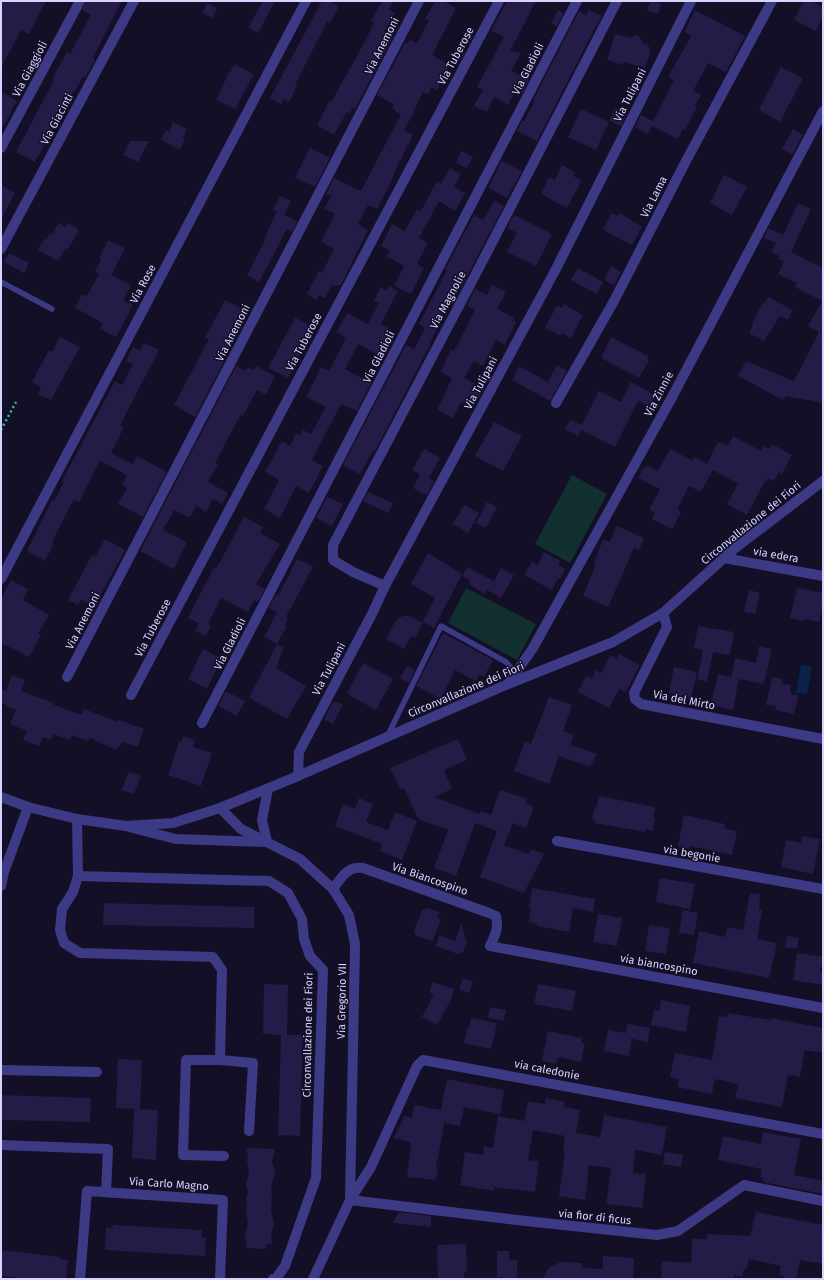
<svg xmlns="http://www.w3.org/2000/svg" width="824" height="1280" viewBox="0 0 824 1280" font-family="'Fira Sans',sans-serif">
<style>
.green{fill:#12302f}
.water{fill:#0c2248}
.building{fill:#241b47}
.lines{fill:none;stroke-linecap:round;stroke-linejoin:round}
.path{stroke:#2fb8b0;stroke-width:2.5;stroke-dasharray:2 3;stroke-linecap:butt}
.service{stroke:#3d3a85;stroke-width:5.5}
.minor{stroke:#3d3a85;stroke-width:10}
.tertiary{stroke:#3d3a85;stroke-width:10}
.labels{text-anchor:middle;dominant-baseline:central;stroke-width:3;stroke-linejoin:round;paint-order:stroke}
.street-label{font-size:11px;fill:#d9d4ff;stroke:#130f26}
</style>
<rect width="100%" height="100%" fill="#130f26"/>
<!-- green -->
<g class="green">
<path d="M572,475l35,19 -37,69 -35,-19z"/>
<path d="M466,588l70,36 -19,36 -69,-37z"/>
</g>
<!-- water -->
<path class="water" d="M801,665l11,2 -5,27 -11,-1z"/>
<!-- building -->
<g class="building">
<path d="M1,1h45l-17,33 -8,-4 -20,38z"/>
<path d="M86,1h36l-29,57 2,2 -10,18 -2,-2 -8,15h-1l-39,71 -19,-10 38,-72 -2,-1 15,-27 3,2 21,-39 -9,-5z"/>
<path d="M263,1h12l-17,32 -10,-5z"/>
<path d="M322,1h8l9,5 -9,17 -3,-1 -16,31 -16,32 2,1 -8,16 -5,-3 -3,5 -11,-6z"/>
<path d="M382,1h12l-5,9 6,3 -11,19 9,5 -38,72 -2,-2 -3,6 -3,-1 -13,23 -17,-10 13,-25 2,1 32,-58 10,-20 -3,-2z"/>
<path d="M435,1h8l13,7 -24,47 18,10 -13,25 -6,-3 -3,7 -5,-2 -10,20h1l-10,18 9,5 -20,40 1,1 -17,33 -9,-4 -10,19 10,6 -27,55 -10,1 -6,12 -6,-3 -2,5 -10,-6 12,-23 3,2 12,-24 -13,-7 14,-28 -11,-5 7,-13 -5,-2 8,-16 27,13 40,-77 -6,-3v-2l-3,-1 2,-4 -17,-9 28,-52 2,1 3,-4 7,3 12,-23 -4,-1z"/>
<path d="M507,1h29l-26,50 11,2 -10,18 18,9 -7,14 -6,-4 -8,15 -14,-8 -7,15 -13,-6 9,-16 -6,-3 27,-50 -13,-6z"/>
<path d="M650,1l11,3 -3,10 -11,-3z"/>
<path d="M804,1h7l12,6v9l-7,15 -22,-11z"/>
<path d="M207,3l10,5 -5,10 -10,-5z"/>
<path d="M558,10l6,3 -7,13 -6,-2z"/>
<path d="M589,10l13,6 -5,10h-1l-59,115 -20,-10 5,-10h2l11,-21h-2l46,-89 7,4z"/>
<path d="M695,10l50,26 -19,36 -18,-9 -15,28 8,4 -6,11 2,1 -12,23 -2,-1 -5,10 -26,-13 -4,8 -13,-7 6,-12 12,6 21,-41 -6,-3 23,-41 -7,-4z"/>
<path d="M615,34l15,4 8,-3 6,10 3,-2 4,8 -6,17 -21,-6 -1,3 -16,-5z"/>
<path d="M234,64l20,10 -19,35 -19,-9 13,-28 1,1z"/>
<path d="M781,67l22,11 -23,44 -21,-12z"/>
<path d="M1,91l16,10 -16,29z"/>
<path d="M615,108l12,5 -6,13 -12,-5z"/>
<path d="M581,109l28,13 -13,28 -28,-13z"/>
<path d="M173,122l14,7 -4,9 2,1 -5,11 -19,-10 5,-10 3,2z"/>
<path d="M793,129l10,6 -11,20 -10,-6z"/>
<path d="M130,141h19l-11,21 -15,-7z"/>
<path d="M310,148l20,10 -15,29 -20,-10z"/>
<path d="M461,151l12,6 -6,11 -11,-5z"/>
<path d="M501,161l21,10 -15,27 -19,-10z"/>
<path d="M562,165l13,7 -2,4 9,4 -15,28 -26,-14 8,-17 6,3z"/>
<path d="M450,168l11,6 -7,13 11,6 -10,18 -16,-10 -20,37 9,5 -11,21 7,4 -13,26 -17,-8 10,-20 -18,-10 4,-5 -9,-5 11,-22 13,7 12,-22 4,2 16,-30 4,3z"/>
<path d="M724,175l23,12 -15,28 -22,-12z"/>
<path d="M1,185l14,8 -14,27z"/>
<path d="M280,196l11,5 -7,14 -11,-6z"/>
<path d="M494,201l10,5 -51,97 -2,-1 -22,42 1,1 -55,106 -1,-1 -14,24 -17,-9 63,-120 8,4 11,-21 -6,-4 28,-54 -2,-1 29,-54 9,5z"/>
<path d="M798,203l13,6 -20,43 32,16v135l-37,-7 -3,4 -45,-24 8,-15 48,20 25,-49 -11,-6 14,-25 -27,-14 2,-4 -19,-9 6,-13 -6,-3 1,-2 -8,-4 5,-9 -12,-5 4,-10 15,7z"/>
<path d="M277,211l20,10 -5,11 -5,-3 -28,53 -12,-7 18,-35 -1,-1z"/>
<path d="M611,213l7,3 2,-3 22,14 -10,18 -29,-15z"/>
<path d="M514,215l38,19 -16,32 -29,-14 10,-19 -10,-5z"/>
<path d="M59,223l7,4 2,-4 11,7 -11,19 -2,-1 -8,13 -20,-11 6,-11 2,1 4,-7 2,1z"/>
<path d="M108,240l17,8 -14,27 20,10 -7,13h1l-1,3 9,4 -17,32 -16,-8 3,-6 -28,-15 7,-14 5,2 12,-22 -4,-2 6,-13 -2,-1z"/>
<path d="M9,253l20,10 -5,10 -20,-11z"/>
<path d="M611,266l10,6 -7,13 -10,-5z"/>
<path d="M578,268l25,14 -6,12 -26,-14z"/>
<path d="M492,285l14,7 -9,17 18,9 -2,2 3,2 -11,23 -9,-5 -13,26 -9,-5 -10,17 20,11 -11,19 -12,-6 -8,16 -16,-8 15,-32 -11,-6 10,-23 3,2 21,-41 -8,-5 8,-16 12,6z"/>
<path d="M389,286l9,5 -17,33 7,4 -2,6 8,5 -10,19 -26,-14 -13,25 26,14 -14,28 -16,-7 -29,56 11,6 -14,27 -13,-7 -16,32 -16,-9 15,-29 -14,-8 17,-31 8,5 6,-13 4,2 3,-5 8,4 15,-27 -20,-10 15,-30 8,4 17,-33 -10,-6 11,-19 21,11 11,-21 -5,-2 6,-14 6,4z"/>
<path d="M768,297l25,13 -5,10 -9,-4 -9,17 -1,-1 -5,9 -15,-8 4,-8 -1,-1 11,-22 1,2z"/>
<path d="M225,300l22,11 -25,48 3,1 -30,57 -21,-12 35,-66 -4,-1z"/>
<path d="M564,304l19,11 -12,23 -9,-5 -1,3 -16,-8 12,-23 5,3z"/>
<path d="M295,318l19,8 -26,52 -20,-10z"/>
<path d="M60,337l20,10 -29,53 -13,-6 3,-7 -9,-5 17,-32 3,2z"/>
<path d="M611,337l37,19 -1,3 2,1 -10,18 -38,-20z"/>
<path d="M144,343l15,7 -39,75 4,2 -13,26 22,11 4,-8 30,16 -24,45 -25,-13 9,-16 -5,-3 5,-10 -27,-14 -21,41 -5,-3 -22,43 2,1 -9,18 -18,-10 25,-51 2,1 10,-19 -2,-1 53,-100 7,4 11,-21 -7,-3 7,-14 7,3z"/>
<path d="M557,365l10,6 -17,30 -38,-21 7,-14 29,16z"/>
<path d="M236,366l10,5 2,-4 6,3 2,-4 19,10 -9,19 -9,-5 -14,26 -2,-2 -26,49 3,1 -10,18 20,11 -6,11 -9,-5 -7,13 -10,-6 -6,12 -16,-8 -11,20 24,12 -13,27 -34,-18z"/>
<path d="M631,382l24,13 -6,11 -11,-5 -23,46 -34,-17 -3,6 -13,-7 5,-9 12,5 17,-34 22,11z"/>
<path d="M494,422l28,14 -19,35 -28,-15z"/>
<path d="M733,436l28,15 3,-5 6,3 2,-5 20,11 -10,19 -3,-2 -5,9 -6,-3 -2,4 -1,-1 -18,34 -20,-11 11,-20 -25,-14 -12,22 -12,-6 -12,24 4,2 -9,17 -20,-10 3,-6 -6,-3 11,-21 -22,-11 5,-10 2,1 2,-4 11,6 12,-22 23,12 1,-4 13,7 11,-22 10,4z"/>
<path d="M424,449l16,9 -11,20 5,3 -7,14 -14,-7 7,-13 -8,-5z"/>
<path d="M368,492l25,11 -5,10 -25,-12z"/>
<path d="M327,497l16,7 -11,22 -16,-8z"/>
<path d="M487,502l10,5 -11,21 -10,-5z"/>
<path d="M464,505l15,8 -11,20 -15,-9z"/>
<path d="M244,517l19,10 -3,6 20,11 -24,40 9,5 -7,13 -4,-2 -6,12 -27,-14 -13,26 3,2 -5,10 -11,-5 4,-8 -11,-5 26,-51 2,1 5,-8z"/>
<path d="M617,526l27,12 -5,12 -5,-2 -26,59 -25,-11 13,-32 -2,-1 9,-24 7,3z"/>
<path d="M105,539l20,11 -26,48h2l-5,10 -15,-8 -3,5 -10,-5 24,-45 3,2z"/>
<path d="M544,552l16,9 -2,4 7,4 -5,10 -2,-1 -6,12 -28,-15 8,-13 6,3z"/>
<path d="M428,553l34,21 -28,54 -11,-6 12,-24 -24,-14z"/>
<path d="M297,559l16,8 -27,50 2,1 -3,7 2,1 -10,18 7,3 -8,21 30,18 -19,33 -38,-21 28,-54 -13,-7 13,-25 -8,-4 7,-13 2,1z"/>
<path d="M467,567l27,14 7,-13 13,7 -13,23 -14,-8 -2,4 -17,-10 2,-4 -8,-4z"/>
<path d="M11,580l17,9 -5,11 26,15 -11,19 3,1 -12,22 -28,-14v-44z"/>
<path d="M797,588l26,5v12l-4,17 -15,-3 -1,2 -13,-3z"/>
<path d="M749,590l11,3 -5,21 -11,-2z"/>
<path d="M403,616h6l14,7 -8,15 -4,-2 -7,13 -18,-10 7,-14 6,-7z"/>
<path d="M698,626l36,6 -4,23 -17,-3 -6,30 -10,-3 6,-29 -9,-2z"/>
<path d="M443,633l50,27 -9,17 -5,-2 -3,6 -21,-11 -14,29 -25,-13z"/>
<path d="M759,646l13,3 -8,35 -25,-5 -6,31 -22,-5 7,-31 13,3 4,-19 21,5z"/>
<path d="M203,649l19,10 -15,30 -19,-10z"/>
<path d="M619,654l21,11 -14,27 -7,-3 -10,19 -31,-16 8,-16 6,3 4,-9 6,3 8,-18 7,4z"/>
<path d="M363,663l30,16 -17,31 -29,-16z"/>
<path d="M407,666l8,4 -6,13 -9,-5z"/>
<path d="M674,667l23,5 -6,27 -22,-6z"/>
<path d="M12,675l13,5 -4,11 33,12v2l28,10 2,-6 34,13 1,-2 25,9 -6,18 -15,-5 -7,8 -26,-12 -2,3 -16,-6 -2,5 -17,-6 -2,6 -8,-3 -4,9 -16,-6 4,-9 -17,-7 6,-14 -11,-4 1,-2 -5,-1v-14l5,2z"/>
<path d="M772,677l11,2 -1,5 9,1 -1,7h2l-1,2 7,1 -4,19 -19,-4 1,-4 -10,-1z"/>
<path d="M226,691l19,10 -8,15 -19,-10z"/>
<path d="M549,697l23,8 -9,26 11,4 -4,10 27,9 -7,13 -31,-11 -10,28 -35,-13 11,-30 6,3z"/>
<path d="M333,702l10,2 -10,20 -9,-5z"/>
<path d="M183,736l12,4 -2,7 19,6 -11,33 -33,-11 11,-33 2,1z"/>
<path d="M458,739l9,21 -23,10 8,19 -18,8 46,17 1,-3 10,4 9,-25 27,9 -2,4 9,4 -8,21 -13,-5 -9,22 24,9 3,-5 13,5 -20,39 -44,-16 17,-46 -22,-8 -19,53 -22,-8 14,-38 -30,-11 -14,-31 -4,1 -10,-21z"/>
<path d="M129,772l12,4 -7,18 -13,-4z"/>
<path d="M599,796l56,11 -2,11h2l-2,13 -7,-2 -1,3 -50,-9v-3l-3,-1 3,-12h2z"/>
<path d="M359,798l14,6 -7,18 22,8 7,-18 22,9 -15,39 -22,-9 2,-7 -47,-18 8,-22 12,5z"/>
<path d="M684,815l41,9 -1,4 13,3 -5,24 -42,-9 -1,3 -11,-3z"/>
<path d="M802,836l18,3 -7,35 -32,-7 5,-27 15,3z"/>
<path d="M660,878l35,6 -5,25 -34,-7z"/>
<path d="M532,888l63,11 -2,13 -20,-4 -4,24 -32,-6 1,-2 -9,-2 2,-14h-2z"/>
<path d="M750,893l10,1 -1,16h3l-5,29 20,4 -8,35 -76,-15 6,-32 26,6 2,-10 16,3z"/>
<path d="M104,903l150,4v21l-151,-3z"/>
<path d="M427,908l13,4 -3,6 4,1 -8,22 -17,-5 -2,-5 8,-21z"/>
<path d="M683,910l15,3 -4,22 -15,-2z"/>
<path d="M598,914l24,4 -5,28 -24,-4z"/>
<path d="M461,923l6,19 -4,10 -5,2 -22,-8 3,-11 16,6z"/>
<path d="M649,925l21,3 -4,26 -21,-3z"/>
<path d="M787,936l12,2 -2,11 -12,-2z"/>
<path d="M797,953l26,4 -3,15h3v13l-30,-5z"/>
<path d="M463,978l10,4 -4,11 -10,-4z"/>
<path d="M433,982l21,7 -3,11 -14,25 -15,-8 12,-23 -5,-2z"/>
<path d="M264,984l24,1 -1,50h16l-3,101 -22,-1 3,-100 -18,-1z"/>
<path d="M538,984l38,7 -4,20 -38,-7z"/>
<path d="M661,1000l29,6 -4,26 -35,-7 3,-15 5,1z"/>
<path d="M490,1007l16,3 -2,11 -16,-3z"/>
<path d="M728,1013l43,7v-2l52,10v25l-18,-3 -5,27 -12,-2 -6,32 -47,-9 3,-14 -23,-5 -3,15 -35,-7 2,-8 -9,-2 5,-24 37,7 7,-44 8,1z"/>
<path d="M471,1018l26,5 -6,26 -27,-6 3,-15h2z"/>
<path d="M628,1024l22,4 -2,14 -16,-3 -3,17 -25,-5 4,-21 18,3z"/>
<path d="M548,1031l34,7 -1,5h4l-4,19 -23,-5 -2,7 -14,-3z"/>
<path d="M118,1059l24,1 -2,49h-2l20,1 -2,50 -24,-2 2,-49 -18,-1z"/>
<path d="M447,1079l57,11 -4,24 -36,-7 -4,19 -16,-3 -8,46h2l-2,11 -29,-3 4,-35 -18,-4 12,-22 7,2 2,-13 27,5z"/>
<path d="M1,1095l90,3 -1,24 -89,-2z"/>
<path d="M546,1098l19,4 -1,5 16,3 -4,23 24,4 4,-22 63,12 -5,28 -27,-5 -2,23 13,1 -4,34 -36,-4 5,-36 -22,-3 -4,35 -26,-4 6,-44h-2l2,-16 -32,-6 -5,30 11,1 -4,31 -41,-5v4l-34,-6 5,-33 18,3 1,-9 9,2 5,-32 26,5 4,-20 17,3z"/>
<path d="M763,1132l38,7 -7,36 27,5 2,2v12l-60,-12 1,-4 -4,-1 2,-8 -44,-9 5,-24 38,8z"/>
<path d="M246,1148l29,1 -3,13 3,11 -4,14 1,12 -1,11 3,14 -3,11 1,9h-5l-2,5 -18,-1 -2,-13 3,-12 -2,-11 1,-8 -1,-6 2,-6 -2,-8 3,-11 -2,-12 1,-7z"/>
<path d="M665,1152l18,3 -2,12 -18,-3z"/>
<path d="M399,1212l32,4v11l-38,-4z"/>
<path d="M756,1212l67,13v39l-23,-4 -4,19h-13l1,-3 -5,-1 2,-9 -32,-7 -2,10h-3l-2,8 -7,-2 -1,4h-73l1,-18 29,2 1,-24h15v-5l43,2z"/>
<path d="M113,1225l89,5v8h4l-1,18 -100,-6 1,-23 7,1z"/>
<path d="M466,1244l1,28h-3v7h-26l-1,-34z"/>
<path d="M1,1250l59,7v2l8,1 -2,19h-37l-28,-3z"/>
<path d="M497,1251h12v9h8v19l-20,-2z"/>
<path d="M603,1256l31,2 -1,21h-90l6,-12 12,-5 21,1v5l21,1z"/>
</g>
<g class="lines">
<!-- path -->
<path class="path" d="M1,430l15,-28"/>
<!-- service -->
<g class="service">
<path d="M1,282l51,27"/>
<path d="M388,735l53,-109 65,36 10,11"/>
</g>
<!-- minor -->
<g class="minor">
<path d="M1,148l79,-147"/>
<path d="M1,249l133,-248"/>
<path d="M556,403l58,-102 72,-140 86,-160"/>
<path d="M724,558l99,18"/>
<path d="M1,579l305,-578"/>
<path d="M385,586l-32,-14 -20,-12v-15l148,-281 136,-263"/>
<path d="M663,613l4,14 -33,66 1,6 6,5 182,35"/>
<path d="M67,677l352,-676"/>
<path d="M508,684l25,-36 138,-249 152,-288"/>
<path d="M131,695l368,-694"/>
<path d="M202,723l375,-722"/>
<path d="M298,776l1,-24 73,-138 13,-28 172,-319 134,-266"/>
<path d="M220,808l21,21 59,30 33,30 16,26 6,29 -5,256"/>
<path d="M77,819l1,57 191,5 19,12 14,26 2,20 6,17 13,14 -7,208 -31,88 -8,11 -4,2"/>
<path d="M129,827l47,12 91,3 -5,-22 6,-31"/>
<path d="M557,841l266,48"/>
<path d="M78,876l-5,16 -11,17 -2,21 4,13 16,10 133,4 9,13 -2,90 33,3 -4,68"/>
<path d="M1,886l3,-14 24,-65"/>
<path d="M333,889c8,-11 14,-23 30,-21l126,45 7,3c3,13 -1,19 -6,30l333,62"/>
<path d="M220,1060h-34l-3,95 41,1"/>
<path d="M1,1070l96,2"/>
<path d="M1,1145l107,4 -2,43"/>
<path d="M350,1200l176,21 131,14 21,-4 66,-46 79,16"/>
<path d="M80,1279l7,-88 136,9 -3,79"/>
<path d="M313,1279l37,-79 21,-33 46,-101 6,-6 400,74"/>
</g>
<!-- tertiary -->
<path class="tertiary" d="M1,797l27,10 49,12 49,7 47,-3 47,-15 78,-32 210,-92 105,-42 50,-29 71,-64 89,-68"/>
</g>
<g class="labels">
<!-- street labels -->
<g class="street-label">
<text transform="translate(382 46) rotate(-63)">Via Anemoni</text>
<text transform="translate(456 56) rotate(-62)">Via Tuberose</text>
<text transform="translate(30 69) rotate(-62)">Via Giaggioli</text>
<text transform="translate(528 69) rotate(-63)">Via Gladioli</text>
<text transform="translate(630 95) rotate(-63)">Via Tulipani</text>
<text transform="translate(57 119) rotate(-62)">Via Giacinti</text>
<text transform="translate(654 197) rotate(-63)">Via Lama</text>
<text transform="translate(143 284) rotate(-62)">Via Rose</text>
<text transform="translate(448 300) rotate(-62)">Via Magnolie</text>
<text transform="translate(233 333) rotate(-63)">Via Anemoni</text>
<text transform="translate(304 342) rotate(-62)">Via Tuberose</text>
<text transform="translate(379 357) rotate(-63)">Via Gladioli</text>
<text transform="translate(481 383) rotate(-62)">Via Tulipani</text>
<text transform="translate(659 394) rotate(-62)">Via Zinnie</text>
<text transform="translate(751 523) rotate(-39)">Circonvallazione dei Fiori</text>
<text transform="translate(776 555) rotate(10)">via edera</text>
<text transform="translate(83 621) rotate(-63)">Via Anemoni</text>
<text transform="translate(153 628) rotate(-62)">Via Tuberose</text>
<text transform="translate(230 644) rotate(-63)">Via Gladioli</text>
<text transform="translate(329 669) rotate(-62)">Via Tulipani</text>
<text transform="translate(466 690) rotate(-23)">Circonvallazione dei Fiori</text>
<text transform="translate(684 700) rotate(11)">Via del Mirto</text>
<text transform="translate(692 854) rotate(10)">via begonie</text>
<text transform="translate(430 879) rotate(19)">Via Biancospino</text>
<text transform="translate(659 965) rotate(10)">via biancospino</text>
<text transform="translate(342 1001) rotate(-89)">Via Gregorio VII</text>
<text transform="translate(308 1035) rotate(-89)">Circonvallazione dei Fiori</text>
<text transform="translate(547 1070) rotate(11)">via caledonie</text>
<text transform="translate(169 1184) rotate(4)">Via Carlo Magno</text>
<text transform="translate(595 1217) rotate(6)">via fior di ficus</text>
</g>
</g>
<!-- border -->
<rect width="824" height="1280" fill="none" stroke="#d9d4ff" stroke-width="4"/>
</svg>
